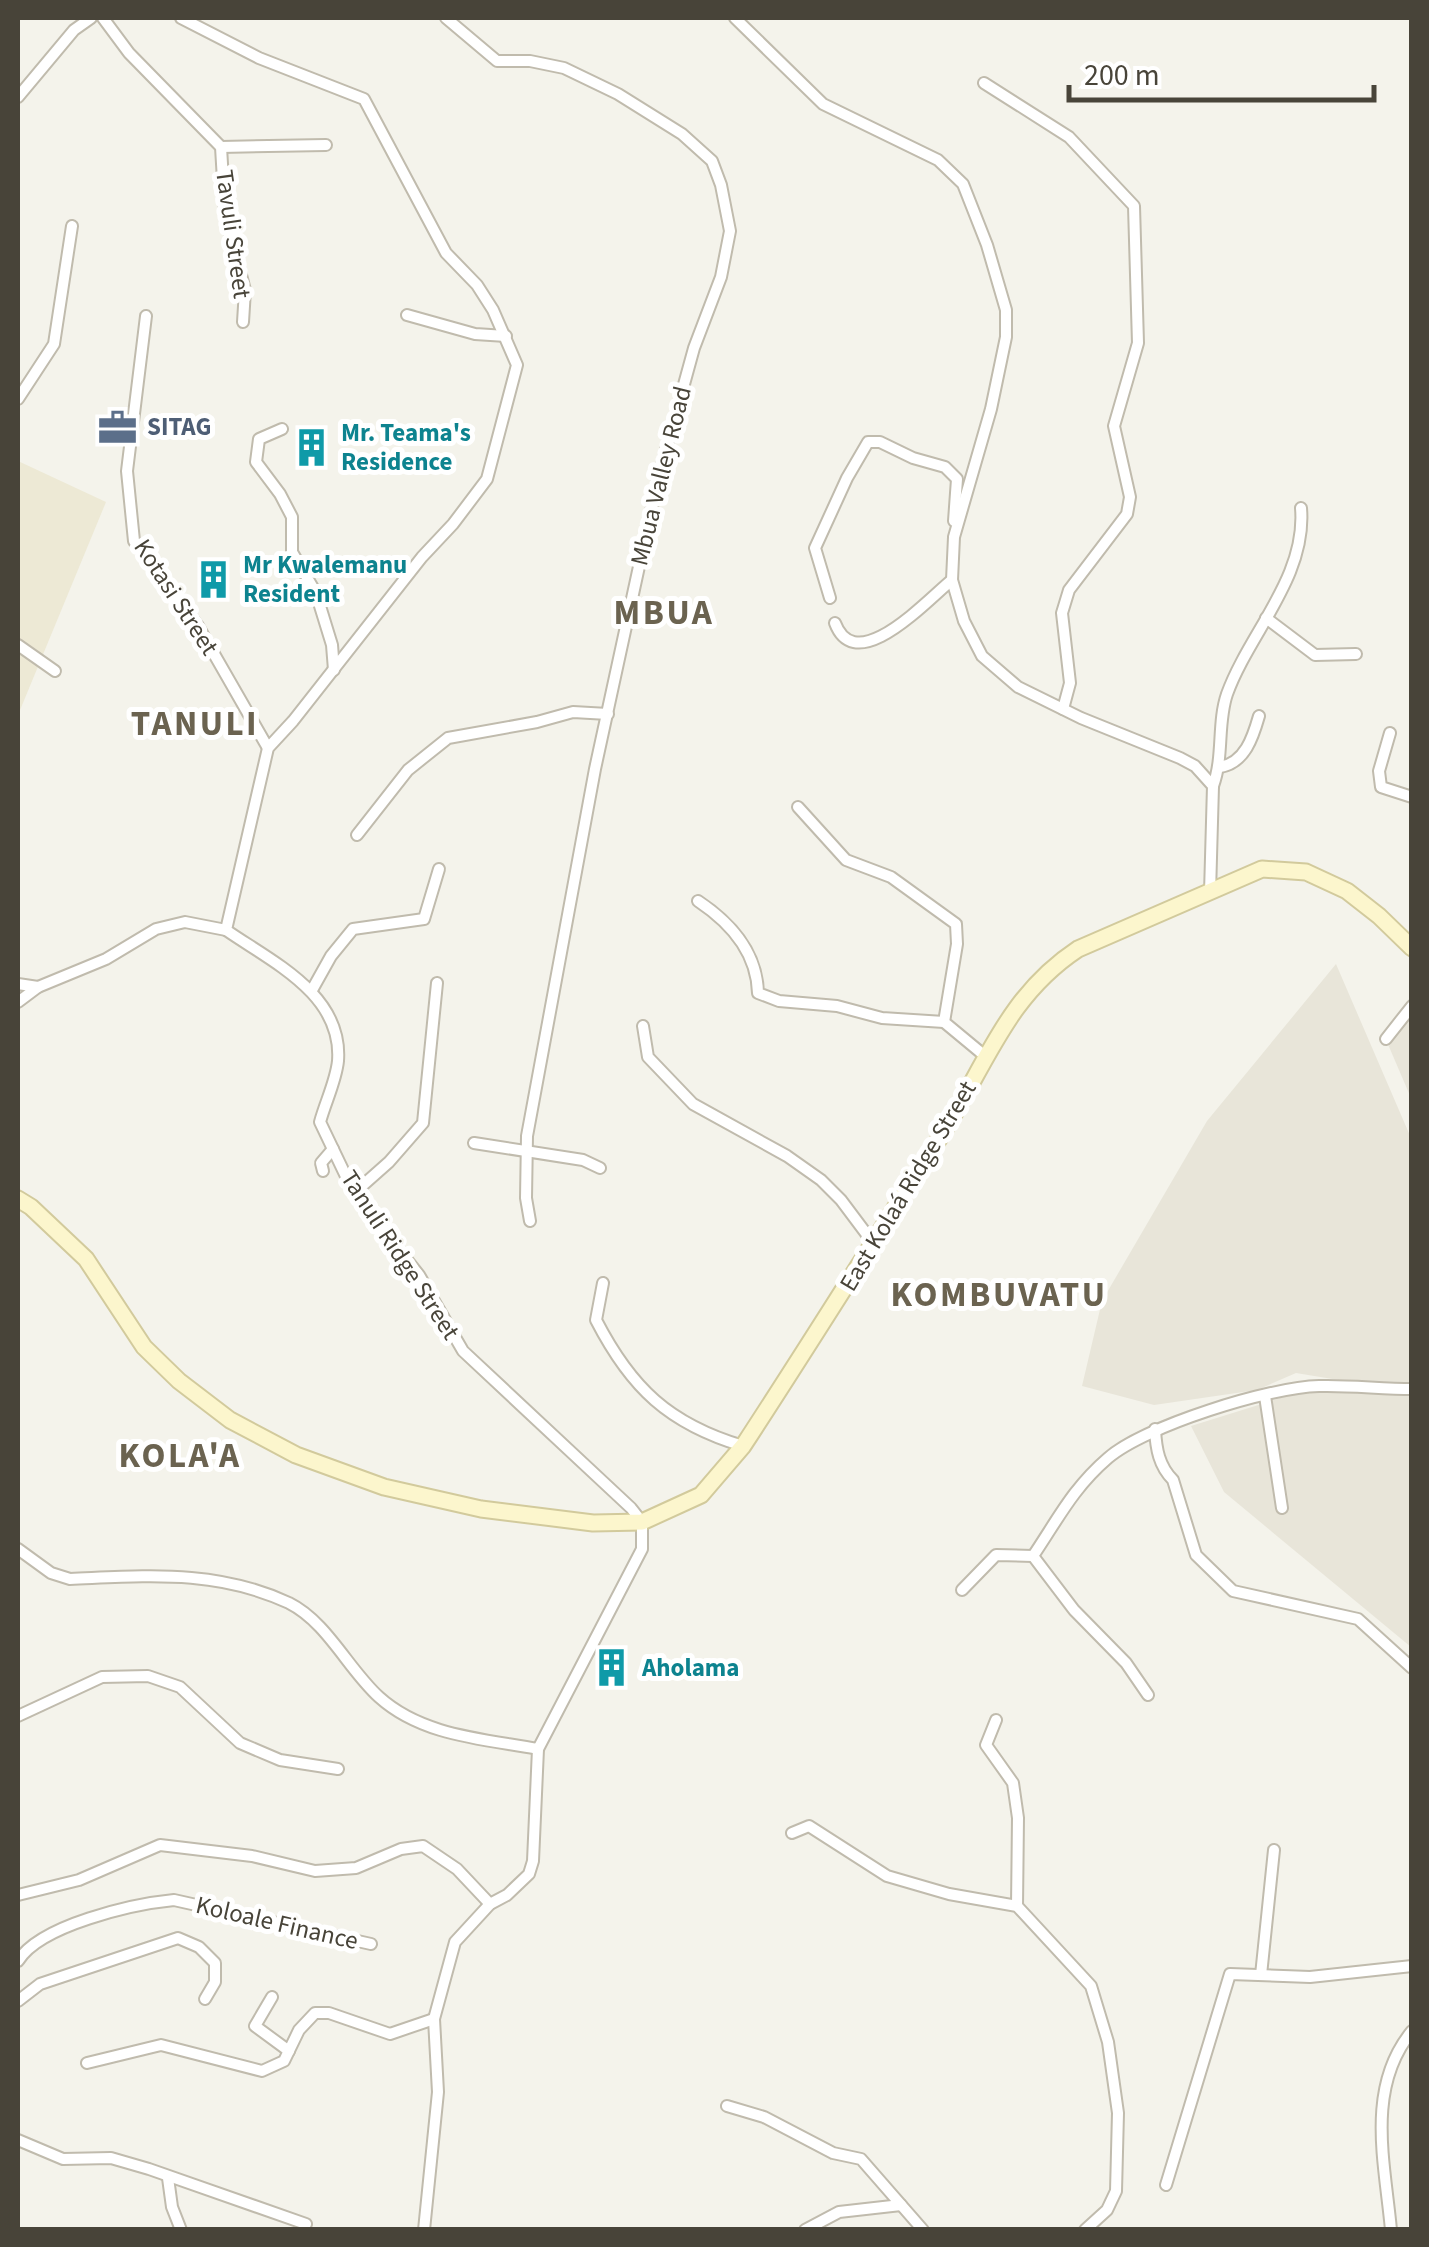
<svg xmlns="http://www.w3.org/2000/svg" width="1429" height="2247" viewBox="0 0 1429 2247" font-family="'Source Sans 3',sans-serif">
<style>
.residential{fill:#e8e5d9}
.education{fill:#ede9d5}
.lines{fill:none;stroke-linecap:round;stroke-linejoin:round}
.street-casing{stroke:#c0bbad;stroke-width:14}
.secondary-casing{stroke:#d2ca9c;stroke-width:19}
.street{stroke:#fff;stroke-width:10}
.secondary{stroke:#fcf6cd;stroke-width:15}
.labels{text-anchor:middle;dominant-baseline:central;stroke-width:10;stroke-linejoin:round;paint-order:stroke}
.street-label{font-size:25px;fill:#484439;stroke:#fff}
.service-label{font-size:25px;font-weight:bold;fill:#4e5e75;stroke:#fff;text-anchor:start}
.culture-label{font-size:25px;font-weight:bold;fill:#0d838f;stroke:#fff;text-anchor:start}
.district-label{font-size:35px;font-weight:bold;letter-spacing:2.5px;fill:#6b6350;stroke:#fff}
</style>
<rect width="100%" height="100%" fill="#f4f3eb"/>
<!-- residential -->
<g class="residential">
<path d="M1336,964l75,174v250l-42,-3 -73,-12 -39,17 -103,15 -72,-19 20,-85 105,-180z"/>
<path d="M1411,1011v87l-24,-56z"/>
<path d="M1303,1391l108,4v252l-187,-155 -33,-66z"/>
</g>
<!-- education -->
<path class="education" d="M18,461l88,41 -88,213z"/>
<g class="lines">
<defs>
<g id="street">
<path d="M103,18l26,35 92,94 4,67 20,76 -2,32"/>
<path d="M181,18l78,40 105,41 82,154 31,32 16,25 24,55 -30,114 -34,45 -31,33 -129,164 -25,27 -42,182c46,32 117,64 112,131 -2,20 -13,42 -18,61l34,71 65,82 44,76 168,157 11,14v27l-104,200 -5,112 -4,13 -22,21 -17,9 -35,38 -21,77 4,73 -14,138"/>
<path d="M446,18l51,43h33l34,7 54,26 64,40 30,27 9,24 9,46 -9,46 -27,71 -36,131 -63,290 -68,367 -1,62 4,23"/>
<path d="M735,18l88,86 115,56 25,24 24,61 19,65v27l-15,72 -37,128 -2,43 12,41 18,35 36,31 63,31 99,40 15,8 18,20 -3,107"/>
<path d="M984,83l85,54 65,69 4,137 -24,83 16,71 -3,17 -58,76 -7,23 8,70 -7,26"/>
<path d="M18,97l56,-67 17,-12"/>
<path d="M221,147l105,-2"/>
<path d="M407,315l68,19 31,2"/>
<path d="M146,316l-19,155 7,70 64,85 70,122"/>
<path d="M18,399l36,-55 18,-118"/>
<path d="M282,429l-23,10 -3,23 24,32 12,23v35l24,41 16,52 2,25"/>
<path d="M830,598l-15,-50 32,-70 21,-36h12l33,16 32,9 12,12 -3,42"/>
<path d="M1266,618l49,37 41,-1"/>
<path d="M835,623c21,56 93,-24 117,-43"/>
<path d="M18,645l37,26"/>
<path d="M1390,733l-11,38 2,16 31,10"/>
<path d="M1220,767c25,-4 33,-30 39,-51"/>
<path d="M1213,786c11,-30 4,-63 14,-92 22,-61 80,-117 74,-186"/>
<path d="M798,807l48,53 45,17 65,47 1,20 -13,78 41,34"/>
<path d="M357,835l51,-65 40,-32 89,-16 36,-10 35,2"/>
<path d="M698,901c33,22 59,51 60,92l21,8 58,5 45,12 62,4"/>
<path d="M18,984l20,3"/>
<path d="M312,990l19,-34 22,-27 71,-10 15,-50"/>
<path d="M18,1002l20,-15 68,-28 50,-30 29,-7 41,8"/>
<path d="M643,1026l5,31 45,47 94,52 34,24 20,20 33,44"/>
<path d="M1386,1039l26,-33"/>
<path d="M474,1143l109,17 17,8"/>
<path d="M323,1171l-2,-8 12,-14"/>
<path d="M354,1193l35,-31 34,-39 14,-140"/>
<path d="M603,1283l-7,37c35,68 73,104 147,126"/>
<path d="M1265,1396l17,112"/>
<path d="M1155,1429c1,20 4,37 18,51l23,75 37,36 125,28 54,49"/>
<path d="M18,1549l33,24 19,6c77,-3 146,-10 219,24 38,19 59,66 90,94 43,39 105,42 159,52"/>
<path d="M962,1590l34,-35 37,1"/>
<path d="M1148,1695l-22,-32 -52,-53 -41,-54c25,-37 40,-68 75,-98 37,-32 162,-71 211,-72 30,-1 62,3 93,3"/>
<path d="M18,1716l84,-39 46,-1 32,11 60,56 40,17 58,9"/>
<path d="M996,1720l-10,25 27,38 5,35 -1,88"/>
<path d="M792,1833l17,-7 78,50 62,18 68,12 74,80 17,56 10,71 -2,78 -9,19 -22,20"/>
<path d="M18,1895l61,-15 81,-35 92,11 63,15 41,-3 45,-19 22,-3 34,23 33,35"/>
<path d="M18,1961c22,-36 115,-57 156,-61l197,44"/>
<path d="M1261,1975l13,-125"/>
<path d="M272,1997l-17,29 34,25"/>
<path d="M18,2001l22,-17 138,-46 21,9 16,16v19l-10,17"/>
<path d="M87,2063l74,-18 101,26 22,-10 15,-31 16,-17h14l61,21 44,-15"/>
<path d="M727,2106l37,11 69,36 28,6 62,71"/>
<path d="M18,2140l45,19 48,-1 38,11 157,55"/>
<path d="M168,2178l4,29 9,23"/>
<path d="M1166,2185l64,-211 80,3 102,-11"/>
<path d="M805,2230l34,-18 62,-7"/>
<path d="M1391,2230c-6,-67 -26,-142 21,-199"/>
</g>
<path id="secondary" d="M18,1199l13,8 55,52 58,88 35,34 51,39 66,35 88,32 97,22 112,14 49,-1 59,-27 42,-49c68,-104 134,-210 201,-315 43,-68 63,-135 134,-182l184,-80 44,3 41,19 32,25 33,32"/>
</defs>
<!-- street casing -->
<use href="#street" class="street-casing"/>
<!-- secondary casing -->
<use href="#secondary" class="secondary-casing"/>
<!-- street -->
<use href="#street" class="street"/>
<!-- secondary -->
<use href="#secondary" class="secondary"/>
</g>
<!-- icons -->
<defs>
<symbol id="office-bare" viewBox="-9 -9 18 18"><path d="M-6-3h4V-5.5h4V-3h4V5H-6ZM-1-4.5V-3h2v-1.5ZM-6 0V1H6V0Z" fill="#5c6f8a" stroke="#fff" stroke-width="2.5" paint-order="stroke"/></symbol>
<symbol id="building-bare" viewBox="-9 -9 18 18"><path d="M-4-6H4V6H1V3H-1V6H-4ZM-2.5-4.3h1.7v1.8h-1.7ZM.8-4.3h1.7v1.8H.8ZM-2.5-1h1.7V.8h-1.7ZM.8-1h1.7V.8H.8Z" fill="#0f9aa8" stroke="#fff" stroke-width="2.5" paint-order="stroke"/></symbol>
</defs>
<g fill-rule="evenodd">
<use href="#office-bare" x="90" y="400" width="55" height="55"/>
<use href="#building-bare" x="284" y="420" width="55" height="55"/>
<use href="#building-bare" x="186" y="552" width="55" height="55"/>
<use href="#building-bare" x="584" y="1640" width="55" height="55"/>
</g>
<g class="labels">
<!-- street labels -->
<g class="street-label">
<text transform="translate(233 234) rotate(82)">Tavuli Street</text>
<text transform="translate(661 476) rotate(-76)">Mbua Valley Road</text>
<text transform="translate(176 597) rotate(57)">Kotasi Street</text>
<text transform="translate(908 1186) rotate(-59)">East Kolaá Ridge Street</text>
<text transform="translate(400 1255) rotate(57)">Tanuli Ridge Street</text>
<text transform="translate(277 1923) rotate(13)">Koloale Finance</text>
</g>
<!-- service labels -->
<g class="service-label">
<text x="147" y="427">SITAG</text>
</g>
<!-- culture labels -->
<g class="culture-label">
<text x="341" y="433">Mr. Teama's<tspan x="341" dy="29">Residence</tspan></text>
<text x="243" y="565">Mr Kwalemanu<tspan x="243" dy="29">Resident</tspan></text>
<text x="642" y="1668">Aholama</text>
</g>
<!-- district labels -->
<g class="district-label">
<text x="664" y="613">MBUA</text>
<text x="195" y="724">TANULI</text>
<text x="999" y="1295">KOMBUVATU</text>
<text x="180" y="1456">KOLA'A</text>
</g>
</g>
<!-- border -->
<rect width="1429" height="2247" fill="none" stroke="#484439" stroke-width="40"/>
<!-- scale -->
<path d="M1069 85v15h305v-15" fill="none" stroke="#484439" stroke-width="5"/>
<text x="1084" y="85" font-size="30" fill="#484439" stroke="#ffffff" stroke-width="8" paint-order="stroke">200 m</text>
</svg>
